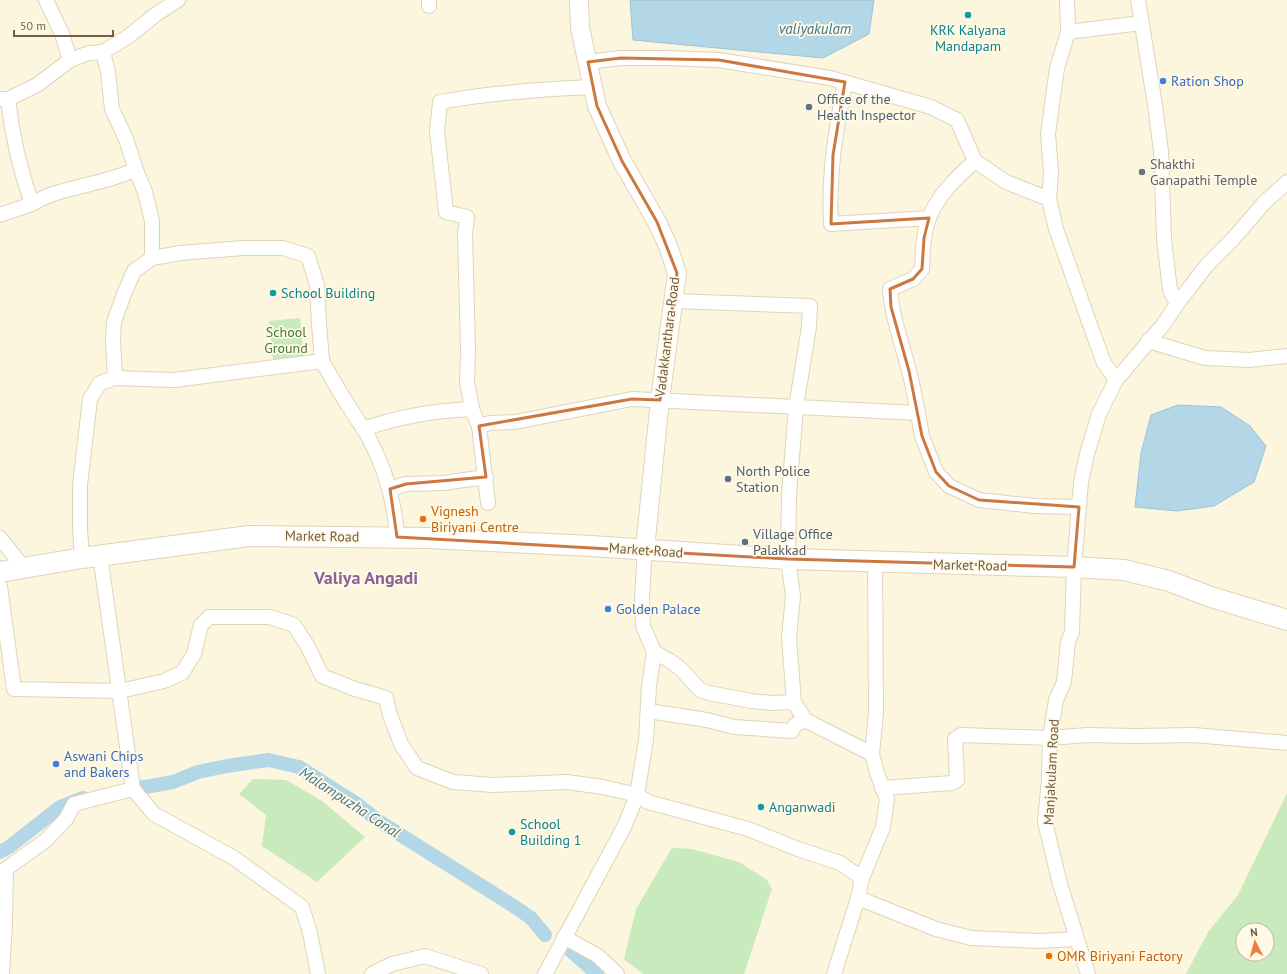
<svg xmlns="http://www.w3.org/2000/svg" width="1287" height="974" viewBox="0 0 1287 974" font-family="'PT Sans',sans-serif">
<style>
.green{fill:#c8eabd;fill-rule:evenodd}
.water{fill:#b3d7e6;stroke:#99c4d8}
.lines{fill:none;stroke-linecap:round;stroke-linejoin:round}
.canal{stroke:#b3d7e6;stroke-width:14}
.minor-casing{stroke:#e1d3bb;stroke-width:16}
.tertiary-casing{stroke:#e1d3bb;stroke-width:20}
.secondary-casing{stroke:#e3d2b5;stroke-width:22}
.minor{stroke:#fff;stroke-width:14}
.tertiary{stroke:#fff;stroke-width:18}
.secondary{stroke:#fff;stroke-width:20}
.marked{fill:none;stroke:#ce7840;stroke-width:3;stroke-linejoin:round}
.culture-dot{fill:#0f9aa8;stroke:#fff9e5;stroke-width:1.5}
.shop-dot{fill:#3f7fe0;stroke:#fff9e5;stroke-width:1.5}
.service-dot{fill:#5c6f8a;stroke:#fff9e5;stroke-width:1.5}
.worship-dot{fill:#6b7280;stroke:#fff9e5;stroke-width:1.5}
.food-dot{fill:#e8710a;stroke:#fff9e5;stroke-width:1.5}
.labels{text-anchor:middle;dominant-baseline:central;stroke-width:3.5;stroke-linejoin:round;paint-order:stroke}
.culture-label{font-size:14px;fill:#0d838f;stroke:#fff9e5;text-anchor:start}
.shop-label{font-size:14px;fill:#366cbe;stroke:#fff9e5;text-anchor:start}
.service-label{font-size:14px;fill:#4e5e75;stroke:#fff9e5;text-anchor:start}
.worship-label{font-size:14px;fill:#5b616d;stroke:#fff9e5;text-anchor:start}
.park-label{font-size:14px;fill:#467a3e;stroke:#fff9e5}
.street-label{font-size:14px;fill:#735d46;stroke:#fff9e5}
.food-label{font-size:14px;fill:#c56008;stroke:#fff9e5;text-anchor:start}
.water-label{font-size:15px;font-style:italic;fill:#42768f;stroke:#fff9e5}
.district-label{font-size:18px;font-weight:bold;fill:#8e6197;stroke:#fff9e5}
</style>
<rect width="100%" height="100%" fill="#fdf6de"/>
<!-- green -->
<g class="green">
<path d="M300,318l4,42 -31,2 -4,-41z"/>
<path d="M253,779l33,1 36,21 43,36 -48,45 -55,-36 4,-31 -27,-21z"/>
<path d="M1287,793v181h-101l22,-42 30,-37zM1243,930h24v24h-24z"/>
<path d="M672,848l20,1 47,13 28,18 5,9 -28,85h-101l-19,-15 12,-50z"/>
</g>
<!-- water -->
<g class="water">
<path d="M630,0h244l-5,34 -46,24 -190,-18z"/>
<path d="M1178,405l43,2 29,19 16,20 -12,36 -40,24 -37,5 -42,-4 6,-54 10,-38z"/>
</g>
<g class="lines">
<!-- canal -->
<g class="canal">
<path d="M123,791l50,-9 25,-10 29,-6 41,-6 31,7 58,37 23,18 135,85 16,11 14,17"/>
<path d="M0,852l9,-5 51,-40 23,-9"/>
<path d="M570,950l27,24"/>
</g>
<defs>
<g id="minor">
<path d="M46,0l16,34 8,26"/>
<path d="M429,0v6"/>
<path d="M1138,0l17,105 6,46 3,88 6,51 7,14"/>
<path d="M1068,32l73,-9"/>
<path d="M103,52l26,-16 26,-21 23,-15"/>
<path d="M588,62l33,-4h45l53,2 111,18 101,29 26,13 18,41 31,21 43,17 7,30 33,93 15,41 12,17"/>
<path d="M845,82c-9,48 -17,93 -14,142l98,-6"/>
<path d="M8,99l29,-14 33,-25 19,-7 14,-1 5,20 4,37 14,30 10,31 9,22 7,29v37"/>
<path d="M1049,199l2,-27 -3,-38 9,-66 11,-36 -1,-32"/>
<path d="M32,204c19,-12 40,-15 62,-21 14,-3 28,-8 42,-13"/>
<path d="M0,215l32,-11c-12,-34 -20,-69 -24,-105h-8"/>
<path d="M673,301l137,5 -1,21 -13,80 -7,88 -1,64 5,37 -4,42 5,64 11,18 67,34"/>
<path d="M1148,341l57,17 44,2 38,-4"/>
<path d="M115,378l-2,-37 1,-19 10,-28 10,-23 18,-13 29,-5 62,-5h40l25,8 9,29 2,39 3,37"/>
<path d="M472,409l-5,-27 1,-32 -3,-116 2,-17 -21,-5 -9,-81 3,-29c50,-9 102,-13 153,-15"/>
<path d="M918,413c-3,-14 -5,-28 -9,-42 -7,-28 -17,-53 -19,-82l23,-10 9,-10c1,-10 0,-20 2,-30 3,-33 28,-58 51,-78"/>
<path d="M479,426l9,77"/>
<path d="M363,429c39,-13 69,-18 109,-20l7,17 11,-3 25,-1 117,-23 286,14 4,23 14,36 13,14 30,14 56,6 44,1"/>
<path d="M390,489l16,-5 37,-1 43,-6"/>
<path d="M0,538l24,30"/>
<path d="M82,558l-2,-29v-44l10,-86 10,-16 15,-5 59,2 148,-19c9,16 18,32 28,47 5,10 13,18 18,28 17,32 27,66 29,101"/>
<path d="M0,586l14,103 106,2 44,-10 18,-8 12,-19 7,-29 8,-8h61l24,8 13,20 15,31 33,13 31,9 4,17 11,29 16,24 36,14 40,3 74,-3 36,5 34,8 11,7 100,27 50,20 42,14 22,15"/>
<path d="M654,652l16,9 11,8 19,21 9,3 42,8 22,2 21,-1"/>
<path d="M648,711l59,9 27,7 58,4 3,-6 10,-5"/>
<path d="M882,788l70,-5 5,-3 -2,-41 6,-4 89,3 37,-3 48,1 59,-1 93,8"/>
<path d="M133,789l21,25 80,44 68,49 8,26 8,41"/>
<path d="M0,873l45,-32 21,-22 8,-15 59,-15 -33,-234"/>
<path d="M858,898l78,31 35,9 68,3 37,-2"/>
<path d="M564,937l34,19 19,18"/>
<path d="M2,974l3,-49 1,-56"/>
<path d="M372,974l20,-10 33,-8 56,18"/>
<path d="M545,974l80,-149 12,-30 9,-55 3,-54 5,-34 -11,-26 -1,-28 3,-49"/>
<path d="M834,974l24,-76 4,-20 21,-51 4,-28 -10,-26 -5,-19 4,-42 -1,-149"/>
<path d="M1088,974l-28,-90 -15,-62 4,-43 1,-41 6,-38 8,-18 4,-40 4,-10 2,-65 7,-85 6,-28 12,-40 17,-34 47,-55 14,-21 30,-39 26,-26 31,-36 23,-21"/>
</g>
<path id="tertiary" d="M579,0l1,28 17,78 25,55 35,61 11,24 9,27 -17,127 -15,149"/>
<path id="secondary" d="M0,572l82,-14 167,-22 178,2 164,8 197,13 286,8 50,3 45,11 42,16 76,23"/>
</defs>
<!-- minor casing -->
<use href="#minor" class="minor-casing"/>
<!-- tertiary casing -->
<use href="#tertiary" class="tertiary-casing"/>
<!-- secondary casing -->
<use href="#secondary" class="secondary-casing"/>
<!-- minor -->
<use href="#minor" class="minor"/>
<!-- tertiary -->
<use href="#tertiary" class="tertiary"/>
<!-- secondary -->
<use href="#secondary" class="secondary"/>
</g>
<!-- marked area -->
<path class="marked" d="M621,58l98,2 126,22 -12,73 -2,69 98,-6 -5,20 -2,31 -9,10 -23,10 1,18 18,64 13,65 14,36 13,14 30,14 100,7 -5,60 -286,-8 -391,-22 -7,-48 16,-5 80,-7 -7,-51 153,-27 28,1 17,-127 -20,-51 -35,-61 -25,-55 -9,-44z"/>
<!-- markers -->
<g class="culture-dot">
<circle cx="968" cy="15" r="4"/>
<circle cx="273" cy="293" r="4"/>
<circle cx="761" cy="807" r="4"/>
<circle cx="512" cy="832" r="4"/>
</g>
<g class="shop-dot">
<circle cx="1163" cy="81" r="4"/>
<circle cx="608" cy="609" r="4"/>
<circle cx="56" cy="764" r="4"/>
</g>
<g class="service-dot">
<circle cx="809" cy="107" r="4"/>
<circle cx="728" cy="479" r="4"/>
<circle cx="745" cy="542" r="4"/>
</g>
<circle class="worship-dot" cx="1142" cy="172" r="4"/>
<g class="food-dot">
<circle cx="423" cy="519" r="4"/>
<circle cx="1049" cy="956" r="4"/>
</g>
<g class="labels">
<!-- culture labels -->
<g class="culture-label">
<text x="968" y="30" text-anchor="middle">KRK Kalyana<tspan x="968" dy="16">Mandapam</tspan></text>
<text x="281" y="293">School Building</text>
<text x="769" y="807">Anganwadi</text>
<text x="520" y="824">School<tspan x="520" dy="16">Building 1</tspan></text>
</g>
<!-- shop labels -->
<g class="shop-label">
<text x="1171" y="81">Ration Shop</text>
<text x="616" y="609">Golden Palace</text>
<text x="64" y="756">Aswani Chips<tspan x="64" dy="16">and Bakers</tspan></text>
</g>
<!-- service labels -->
<g class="service-label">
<text x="817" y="99">Office of the<tspan x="817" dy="16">Health Inspector</tspan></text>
<text x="736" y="471">North Police<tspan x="736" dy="16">Station</tspan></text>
<text x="753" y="534">Village Office<tspan x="753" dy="16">Palakkad</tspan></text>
</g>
<!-- worship labels -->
<g class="worship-label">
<text x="1150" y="164">Shakthi<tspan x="1150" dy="16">Ganapathi Temple</tspan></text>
</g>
<!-- park labels -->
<g class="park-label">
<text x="286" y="332">School<tspan x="286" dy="16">Ground</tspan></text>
</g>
<!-- street labels -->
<g class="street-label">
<text transform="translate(667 337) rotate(-83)">Vadakkanthara Road</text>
<text transform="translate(322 536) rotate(1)">Market Road</text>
<text transform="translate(646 550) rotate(4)">Market Road</text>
<text transform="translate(970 565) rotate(1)">Market Road</text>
<text transform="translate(1051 772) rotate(-87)">Manjakulam Road</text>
</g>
<!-- food labels -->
<g class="food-label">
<text x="431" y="511">Vignesh<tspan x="431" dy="16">Biriyani Centre</tspan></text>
<text x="1057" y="956">OMR Biriyani Factory</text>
</g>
<!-- water labels -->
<g class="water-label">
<text x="815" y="28">valiyakulam</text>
<text transform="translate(350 802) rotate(33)">Malampuzha Canal</text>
</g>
<!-- district labels -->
<g class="district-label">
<text x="366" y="577">Valiya Angadi</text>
</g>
</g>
<!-- north arrow -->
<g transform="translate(1255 942) rotate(354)"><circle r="19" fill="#fff9e5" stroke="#c7bba5"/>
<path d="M0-3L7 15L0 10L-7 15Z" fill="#ec813e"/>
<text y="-6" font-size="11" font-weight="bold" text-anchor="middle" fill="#735d46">N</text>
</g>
<!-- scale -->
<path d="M14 30v6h99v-6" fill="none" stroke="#735d46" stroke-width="2"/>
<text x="20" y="30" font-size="12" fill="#735d46" stroke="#fff9e5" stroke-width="3" paint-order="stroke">50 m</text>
</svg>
